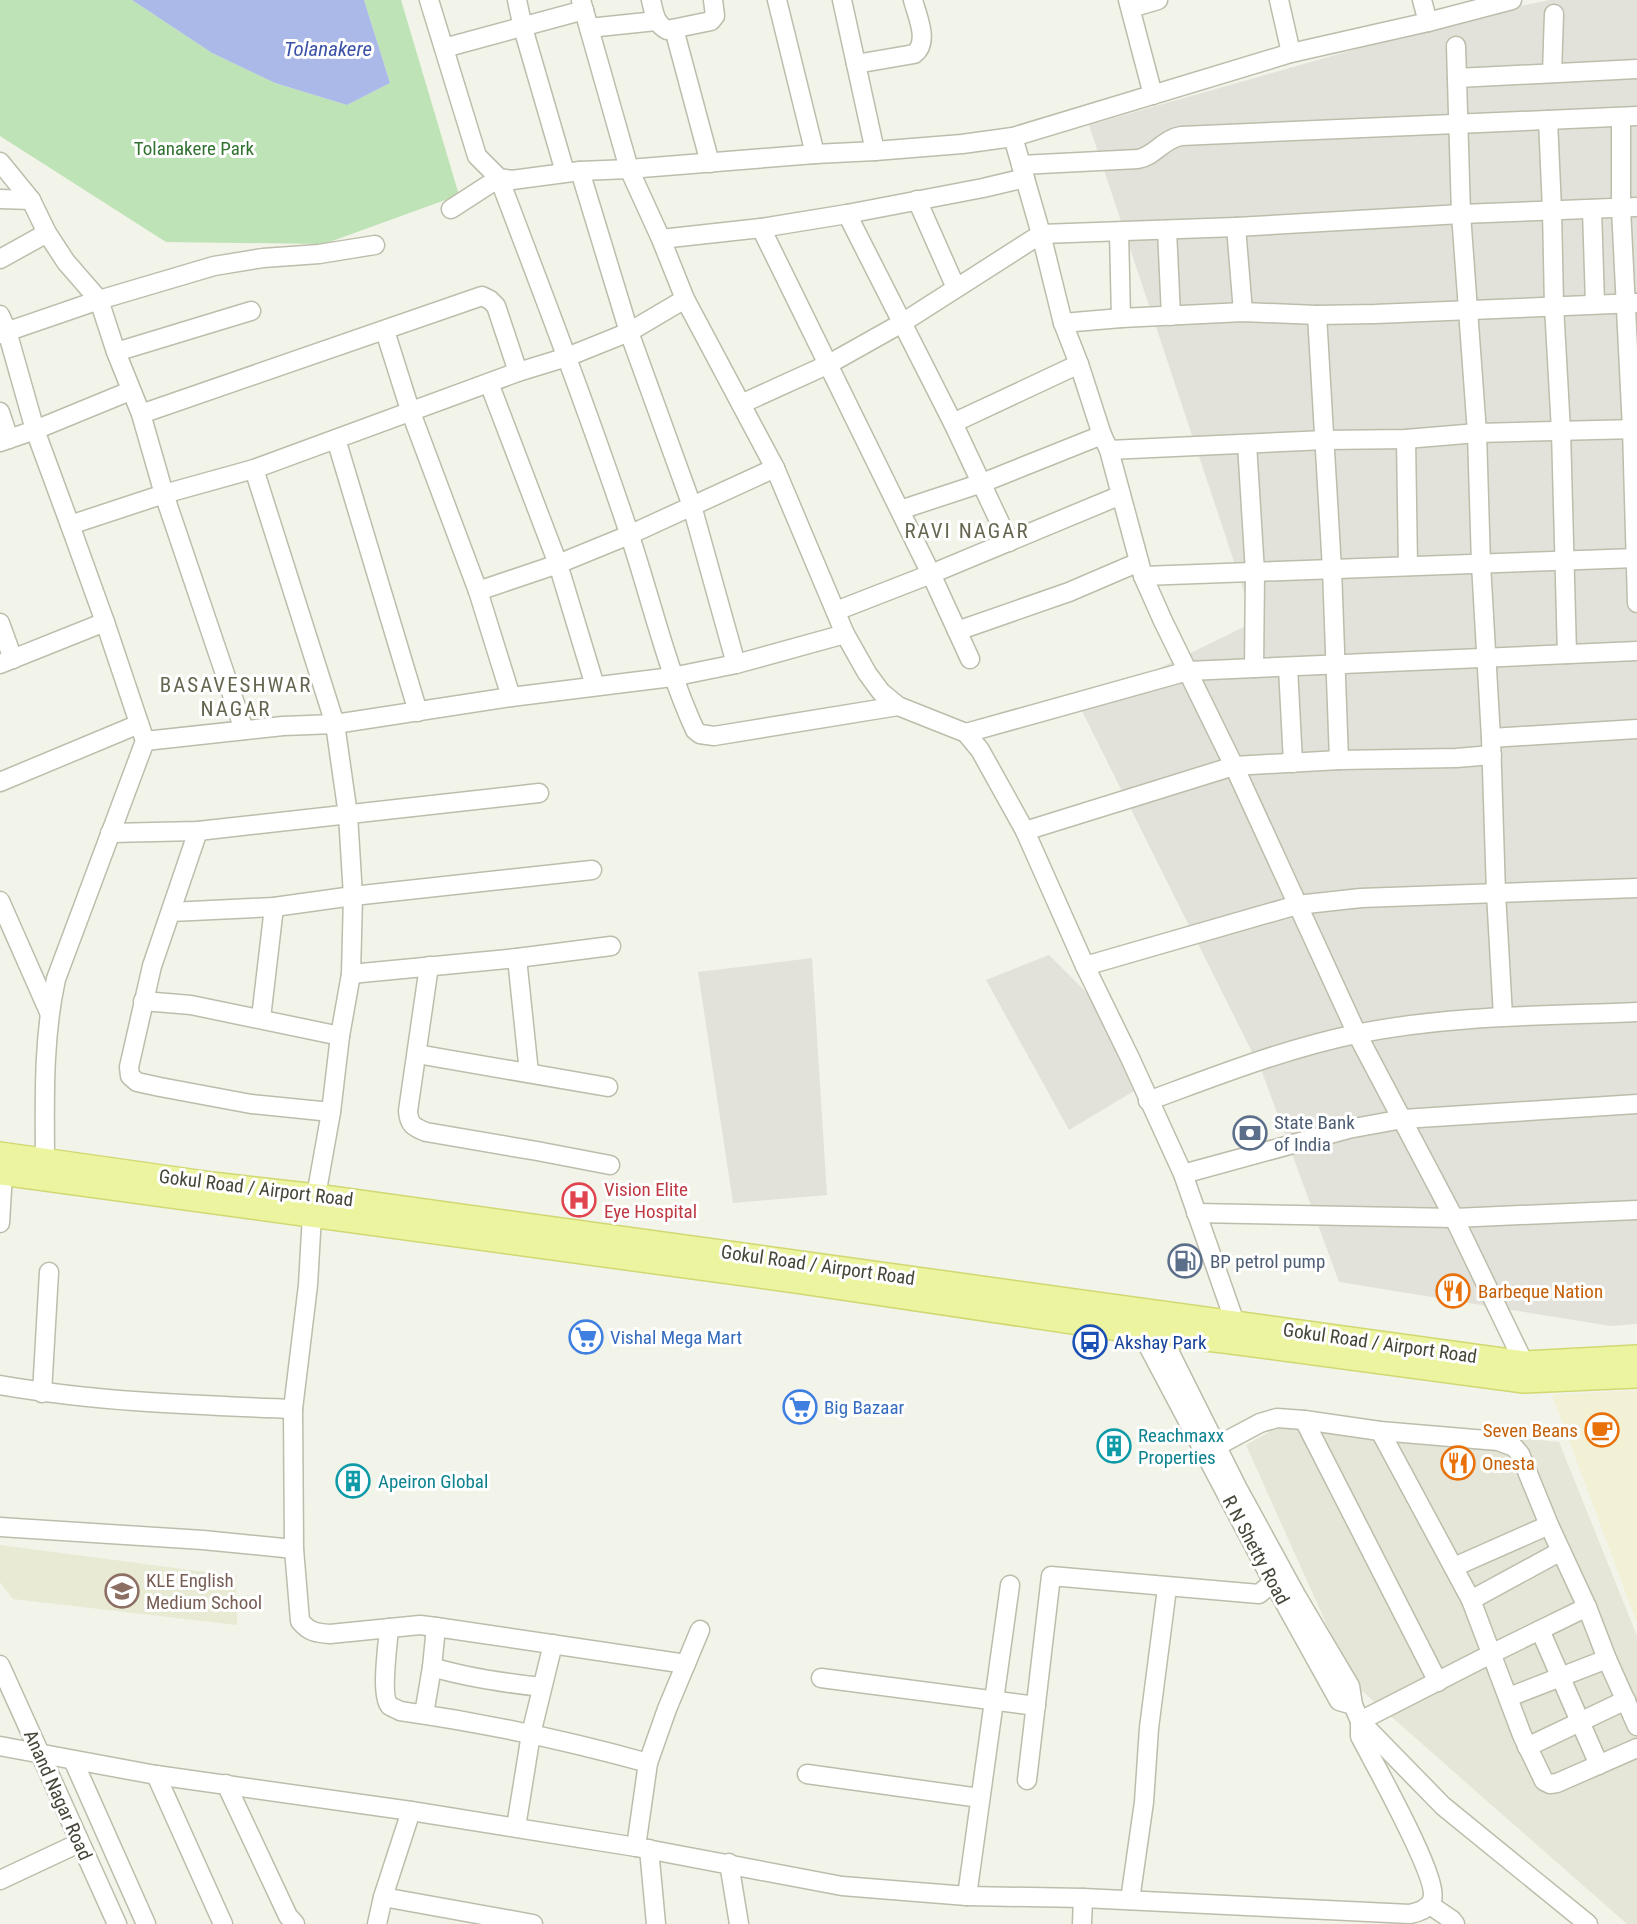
<svg xmlns="http://www.w3.org/2000/svg" width="1637" height="1924" viewBox="0 0 1637 1924" font-family="'Roboto Condensed',sans-serif">
<style>
.residential{fill:#e5e6d7}
.commercial{fill:#f2f1d6}
.industrial{fill:#e2e2da}
.education{fill:#e8ead4}
.green{fill:#bee3b6}
.water{fill:#abb9e9}
.lines{fill:none;stroke-linecap:round;stroke-linejoin:round}
.minor-casing{stroke:#bdbdac;stroke-width:21}
.major-casing{stroke:#d1d872;stroke-width:26}
.minor{stroke:#fff;stroke-width:18}
.major{stroke:#edf4a0;stroke-width:23}
.labels{text-anchor:middle;dominant-baseline:central;stroke-width:6;stroke-linejoin:round;paint-order:stroke}
.park-label{font-size:19px;fill:#327231;stroke:#fff}
.service-label{font-size:19px;fill:#4e5e75;stroke:#fff;text-anchor:start}
.street-label{font-size:19px;fill:#454538;stroke:#fff}
.health-label{font-size:19px;fill:#be3a42;stroke:#fff;text-anchor:start}
.food-label{font-size:19px;fill:#c56008;stroke:#fff;text-anchor:start}
.shop-label{font-size:19px;fill:#366cbe;stroke:#fff;text-anchor:start}
.transit-label{font-size:19px;fill:#164399;stroke:#fff;text-anchor:start}
.culture-label{font-size:19px;fill:#0d838f;stroke:#fff;text-anchor:start}
.education-label{font-size:19px;fill:#785e54;stroke:#fff;text-anchor:start}
.water-label{font-size:21px;font-style:italic;fill:#3c52a7;stroke:#fff}
.neighbourhood-label{font-size:21px;letter-spacing:2px;fill:#676650;stroke:#fff}
</style>
<rect width="100%" height="100%" fill="#f2f3e9"/>
<!-- residential -->
<path class="residential" d="M1285,1414l274,28 78,194v288h-10l-274,-241 -107,-238 34,-19z"/>
<!-- commercial -->
<path class="commercial" d="M1637,1390v233l-85,-228z"/>
<!-- industrial -->
<g class="industrial">
<path d="M1549,0h88v1324l-26,2 -272,-44 -77,-210 -182,-365 174,-85 -165,-497 384,-109z"/>
<path d="M1049,955l44,44 41,92 -65,39 -83,-150z"/>
<path d="M812,958l15,237 -94,8 -35,-231z"/>
</g>
<!-- education -->
<path class="education" d="M0,1545l236,31 1,49 -224,-26 -13,-17z"/>
<!-- green -->
<path class="green" d="M0,0h132l80,53 63,30 72,22 43,-22 -26,-83h37l58,195 -135,49 -158,-2 -166,-106z"/>
<!-- water -->
<path class="water" d="M132,0h232l26,83 -43,22 -72,-22 -63,-30z"/>
<g class="lines">
<defs>
<g id="minor">
<path d="M429,0l48,156 22,22 13,2 68,-9 49,-2 186,-15 60,-3 87,-7 51,-7 278,-84 137,-31 84,-22"/>
<path d="M517,0l6,28 42,144"/>
<path d="M581,0l48,169 32,70 24,60 90,169 70,166 22,39 14,19 17,14 68,27 14,17 45,81 60,135 45,92 53,116 56,160"/>
<path d="M651,0c3,12 4,24 16,30l44,-9 4,-5 -2,-16"/>
<path d="M777,0l38,154"/>
<path d="M842,0l33,151"/>
<path d="M1128,0l25,95"/>
<path d="M1279,0l12,53"/>
<path d="M1422,0l6,22"/>
<path d="M1131,8l27,-8"/>
<path d="M589,28l67,-7"/>
<path d="M674,29l36,134"/>
<path d="M1456,46l5,168 16,219 4,131 10,174 5,155 7,123"/>
<path d="M444,48l140,-38"/>
<path d="M856,64l58,-10c16,-12 3,-38 -1,-54"/>
<path d="M1552,73l2,-59"/>
<path d="M1457,78l180,-9"/>
<path d="M1621,117v91l11,221 5,174"/>
<path d="M1548,120l4,90 2,96 7,125 6,223"/>
<path d="M1013,137l28,97 22,89 16,41 23,71 7,15 34,126 20,45 71,145 123,268 97,184 70,145"/>
<path d="M0,162l31,38 16,33 19,29 33,38 17,52 25,62 23,80 80,236"/>
<path d="M1021,165l117,-6c17,-3 25,-20 43,-23l456,-20"/>
<path d="M580,171l49,161 63,174 44,158"/>
<path d="M0,199l31,1"/>
<path d="M917,200l39,88"/>
<path d="M451,209l48,-31c45,118 90,236 130,355 22,66 37,134 66,197l5,4 14,2 184,-30"/>
<path d="M1592,209l3,95"/>
<path d="M847,214l106,209 56,119"/>
<path d="M1236,227l7,85"/>
<path d="M761,228l170,346 39,85"/>
<path d="M1167,230l4,86"/>
<path d="M1119,232l2,86"/>
<path d="M661,239l100,-11 86,-14 136,-26 42,-10"/>
<path d="M0,259l47,-26"/>
<path d="M0,315l7,16 28,99 35,95"/>
<path d="M1317,315l15,254 7,191"/>
<path d="M1063,323l58,-5 122,-6 74,3 58,-1 262,-11"/>
<path d="M385,331l25,79 68,181 33,106"/>
<path d="M0,334l99,-34 115,-34 49,-8 56,-4 56,-9"/>
<path d="M116,352l135,-41"/>
<path d="M489,383l69,181 37,122"/>
<path d="M741,404l88,-40 73,-41 139,-89 195,-7 225,-13 176,-7"/>
<path d="M0,412l9,27"/>
<path d="M141,414l341,-118 8,4 6,6 22,66"/>
<path d="M953,423l126,-59"/>
<path d="M336,439l82,273"/>
<path d="M1406,439l2,127"/>
<path d="M0,442l35,-12 95,-39"/>
<path d="M1247,444l8,128 -1,96"/>
<path d="M1109,450l216,-10 81,-1 71,-6 160,-4"/>
<path d="M254,469l81,255 13,91 5,81 -2,78 -11,62 -9,76 -15,84"/>
<path d="M900,510l82,-27 120,-48"/>
<path d="M1143,576l494,-18"/>
<path d="M478,591l80,-27 71,-29 146,-67"/>
<path d="M836,611l95,-37 190,-79"/>
<path d="M0,623l13,36"/>
<path d="M957,631l112,-39 70,-30"/>
<path d="M0,664l105,-42"/>
<path d="M1288,667l5,96"/>
<path d="M966,733l222,-62 449,-20"/>
<path d="M1491,738l146,-9"/>
<path d="M145,741l138,-15 52,-2 176,-27 161,-20 64,-13 109,-30"/>
<path d="M0,782l139,-58"/>
<path d="M198,831l-46,135 -23,101 1,9 7,6 23,5 91,17 80,8"/>
<path d="M1025,831l209,-65 105,-6 117,-2 36,-3"/>
<path d="M110,833l88,-2 341,-38"/>
<path d="M0,901l49,111"/>
<path d="M171,912l103,-5 79,-11 239,-26"/>
<path d="M517,958l12,115"/>
<path d="M429,966l-21,145c1,14 6,16 18,21l111,19 73,14"/>
<path d="M1085,966l212,-61 64,-7 276,-10"/>
<path d="M351,974l166,-16 94,-12"/>
<path d="M143,1001l48,4 149,31"/>
<path d="M261,1018l13,-111"/>
<path d="M417,1054l191,33"/>
<path d="M1148,1101c68,-25 136,-52 208,-67 93,-19 187,-18 281,-22"/>
<path d="M45,1172c0,-65 -3,-129 11,-193l89,-238 -40,-119 -35,-97 94,-31 90,-25 264,-97 49,-15 62,-25 56,-33"/>
<path d="M1183,1174l165,-45 55,-10 234,-15"/>
<path d="M1196,1213l258,5 183,-8"/>
<path d="M312,1215l-4,70 -15,124 1,140 6,72c9,11 16,12 30,13l90,-9 16,2 250,37"/>
<path d="M0,1223l3,-50"/>
<path d="M1136,1323l137,259 66,119 14,4"/>
<path d="M1156,1325l81,162 59,108 54,91 3,19 7,16 83,85 145,118"/>
<path d="M0,1385c98,17 194,20 293,24"/>
<path d="M42,1393l7,-121"/>
<path d="M1304,1420l134,262"/>
<path d="M1380,1431l91,169 51,135 22,46 6,3 7,-1 80,-35"/>
<path d="M1217,1446l43,-23 17,-5 27,2 76,11 118,10 16,6 6,7 29,71 38,82 20,52 30,67"/>
<path d="M0,1527l203,13 91,9"/>
<path d="M1454,1567l95,-42"/>
<path d="M1471,1600l90,-49"/>
<path d="M389,1628c-1,15 -9,69 1,78 1,1 9,4 10,5 84,12 166,29 248,52"/>
<path d="M1540,1630l59,135"/>
<path d="M0,1665l117,259"/>
<path d="M432,1667c36,11 73,16 110,20"/>
<path d="M821,1678l215,28"/>
<path d="M1509,1697l98,-38"/>
<path d="M424,1714l8,-47 4,-40"/>
<path d="M0,1746l156,29 255,36 225,36 206,39 125,10 116,2 327,16c8,-2 19,-5 22,-14 8,-21 -59,-138 -72,-164v-15l131,-67 96,-47"/>
<path d="M1527,1747l99,-47"/>
<path d="M73,1760l73,164"/>
<path d="M807,1774l173,24"/>
<path d="M156,1775l67,149"/>
<path d="M1027,1780l24,-204 208,18 14,-12 9,-4"/>
<path d="M226,1784l62,132 7,8"/>
<path d="M516,1827l15,-93 22,-90"/>
<path d="M636,1847l12,-84 19,-54 33,-79"/>
<path d="M649,1849l7,75"/>
<path d="M729,1863l10,61"/>
<path d="M0,1880l79,-37"/>
<path d="M967,1896l43,-311"/>
<path d="M383,1897l150,27"/>
<path d="M1130,1900l14,-98 5,-74 17,-132"/>
<path d="M1430,1905l22,15 3,4"/>
<path d="M377,1924l6,-27 28,-86"/>
<path d="M1082,1924l1,-26"/>
</g>
<g id="major">
<path d="M0,1154l212,30 104,12 1208,167 113,-6"/>
<path d="M0,1173l803,109 336,50 85,9 300,40 113,-5"/>
</g>
</defs>
<!-- minor casing -->
<use href="#minor" class="minor-casing"/>
<!-- major casing -->
<use href="#major" class="major-casing"/>
<!-- minor -->
<use href="#minor" class="minor"/>
<!-- major -->
<use href="#major" class="major"/>
</g>
<!-- icons -->
<defs>
<symbol id="bank-ring" viewBox="-11 -11 22 22"><circle r="9.5" fill="#fff" stroke="#5c6f8a" stroke-width="1.5"/><path d="M-6-4H6V4H-6ZM0-2.3a2.3 2.3 0 1 0 0 4.6a2.3 2.3 0 1 0 0-4.6Z" fill="#5c6f8a"/></symbol>
<symbol id="hospital-ring" viewBox="-11 -11 22 22"><circle r="9.5" fill="#fff" stroke="#e0444e" stroke-width="1.5"/><path d="M-5-5h3v3.5h4V-5h3V5h-3V1.5h-4V5h-3Z" fill="#e0444e"/></symbol>
<symbol id="fuel-ring" viewBox="-11 -11 22 22"><circle r="9.5" fill="#fff" stroke="#5c6f8a" stroke-width="1.5"/><path d="M-5.5-6h7V0h2V4h1.3V-2.5L3-4.5l.8-.8L6-3V5H2.5V1h-1V6h-7ZM-4.2-4.7v3.2H.2V-4.7Z" fill="#5c6f8a"/></symbol>
<symbol id="restaurant-ring" viewBox="-11 -11 22 22"><circle r="9.5" fill="#fff" stroke="#e8710a" stroke-width="1.5"/><path d="M-5-6h1v4h1v-4h1v4h1v-4h1v5L-1.5 .5V6h-2V.5L-5-1ZM5-6V6H3V1.5H1.5Q1.5-4 5-6Z" fill="#e8710a"/></symbol>
<symbol id="supermarket-ring" viewBox="-11 -11 22 22"><circle r="9.5" fill="#fff" stroke="#3f7fe0" stroke-width="1.5"/><path d="M-6-5.5h2.5l.6 2H6L4.5 2H-2.5L-4.4-4H-6ZM-1.5 3.2a1.3 1.3 0 1 0 .1 0ZM3 3.2a1.3 1.3 0 1 0 .1 0Z" fill="#3f7fe0"/></symbol>
<symbol id="bus-ring" viewBox="-11 -11 22 22"><circle r="9.5" fill="#fff" stroke="#1a4fb4" stroke-width="1.5"/><path d="M-5-6H5V4H4V6H2V4H-2V6H-4V4H-5ZM-3.5-4V0h7V-4ZM-3.5 1.2v1.5H-2V1.2ZM2 1.2v1.5H3.5V1.2Z" fill="#1a4fb4"/></symbol>
<symbol id="cafe-ring" viewBox="-11 -11 22 22"><circle r="9.5" fill="#fff" stroke="#e8710a" stroke-width="1.5"/><path d="M-5.5-4.5H6V0H3Q3 3.5 0 3.5H-2.5Q-5.5 3.5-5.5 0ZM3-3.2v2h1.7v-2ZM-6 4.5H4V6H-6Z" fill="#e8710a"/></symbol>
<symbol id="building-ring" viewBox="-11 -11 22 22"><circle r="9.5" fill="#fff" stroke="#0f9aa8" stroke-width="1.5"/><path d="M-4-6H4V6H1V3H-1V6H-4ZM-2.5-4.3h1.7v1.8h-1.7ZM.8-4.3h1.7v1.8H.8ZM-2.5-1h1.7V.8h-1.7ZM.8-1h1.7V.8H.8Z" fill="#0f9aa8"/></symbol>
<symbol id="school-ring" viewBox="-11 -11 22 22"><circle r="9.5" fill="#fff" stroke="#8d6e63" stroke-width="1.5"/><path d="M0-5L7-2L0 1L-7-2ZM-4 1L0 2.5L4 1V4Q0 6-4 4Z" fill="#8d6e63"/></symbol>
</defs>
<g fill-rule="evenodd">
<use href="#bank-ring" x="1231" y="1114" width="38" height="38"/>
<use href="#hospital-ring" x="560" y="1181" width="38" height="38"/>
<use href="#fuel-ring" x="1166" y="1242" width="38" height="38"/>
<use href="#restaurant-ring" x="1434" y="1272" width="38" height="38"/>
<use href="#supermarket-ring" x="567" y="1318" width="38" height="38"/>
<use href="#bus-ring" x="1071" y="1323" width="38" height="38"/>
<use href="#supermarket-ring" x="781" y="1388" width="38" height="38"/>
<use href="#cafe-ring" x="1583" y="1411" width="38" height="38"/>
<use href="#building-ring" x="1095" y="1427" width="38" height="38"/>
<use href="#restaurant-ring" x="1439" y="1444" width="38" height="38"/>
<use href="#building-ring" x="334" y="1462" width="38" height="38"/>
<use href="#school-ring" x="103" y="1572" width="38" height="38"/>
</g>
<g class="labels">
<!-- park labels -->
<g class="park-label">
<text x="194" y="148">Tolanakere Park</text>
</g>
<!-- service labels -->
<g class="service-label">
<text x="1274" y="1122">State Bank<tspan x="1274" dy="22">of India</tspan></text>
<text x="1210" y="1261">BP petrol pump</text>
</g>
<!-- street labels -->
<g class="street-label">
<text transform="translate(256 1188) rotate(7)">Gokul Road / Airport Road</text>
<text transform="translate(818 1265) rotate(8)">Gokul Road / Airport Road</text>
<text transform="translate(1380 1343) rotate(8)">Gokul Road / Airport Road</text>
<text transform="translate(1256 1550) rotate(62)">R N Shetty Road</text>
<text transform="translate(58 1795) rotate(66)">Anand Nagar Road</text>
</g>
<!-- health labels -->
<g class="health-label">
<text x="604" y="1189">Vision Elite<tspan x="604" dy="22">Eye Hospital</tspan></text>
</g>
<!-- food labels -->
<g class="food-label">
<text x="1478" y="1291">Barbeque Nation</text>
<text x="1578" y="1430" text-anchor="end">Seven Beans</text>
<text x="1482" y="1463">Onesta</text>
</g>
<!-- shop labels -->
<g class="shop-label">
<text x="610" y="1337">Vishal Mega Mart</text>
<text x="824" y="1407">Big Bazaar</text>
</g>
<!-- transit labels -->
<g class="transit-label">
<text x="1114" y="1342">Akshay Park</text>
</g>
<!-- culture labels -->
<g class="culture-label">
<text x="1138" y="1435">Reachmaxx<tspan x="1138" dy="22">Properties</tspan></text>
<text x="378" y="1481">Apeiron Global</text>
</g>
<!-- education labels -->
<g class="education-label">
<text x="146" y="1580">KLE English<tspan x="146" dy="22">Medium School</tspan></text>
</g>
<!-- water labels -->
<g class="water-label">
<text x="328" y="49">Tolanakere</text>
</g>
<!-- neighbourhood labels -->
<g class="neighbourhood-label">
<text x="967" y="531">RAVI NAGAR</text>
<text x="236" y="685">BASAVESHWAR<tspan x="236" dy="24">NAGAR</tspan></text>
</g>
</g>
</svg>
